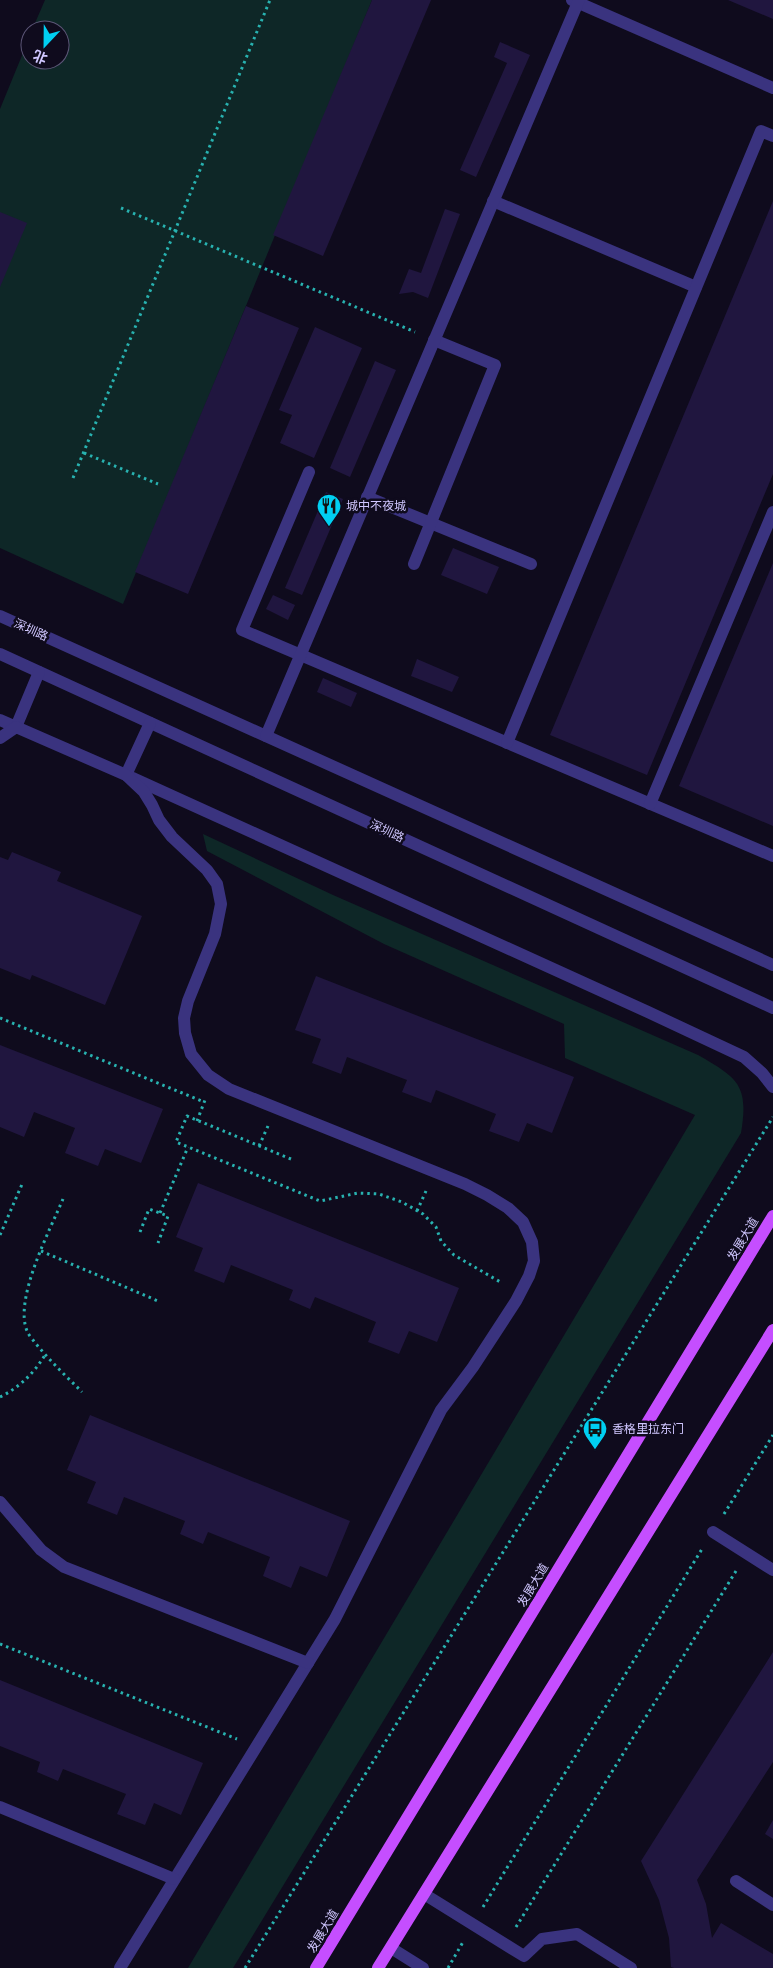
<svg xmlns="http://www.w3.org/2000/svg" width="773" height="1968" viewBox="0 0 773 1968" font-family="Helvetica,'Noto Sans SC',sans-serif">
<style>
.green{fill:#0e2727}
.building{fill:#20163f}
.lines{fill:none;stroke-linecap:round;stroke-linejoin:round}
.path{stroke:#28b2b0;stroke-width:3;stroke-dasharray:2.5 4;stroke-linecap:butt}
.minor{stroke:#3a337f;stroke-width:12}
.major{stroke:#c54eff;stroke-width:12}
.labels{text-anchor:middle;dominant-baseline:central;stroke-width:5;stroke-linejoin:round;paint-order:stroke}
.poi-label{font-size:12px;fill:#d0c7ff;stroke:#0f0b1d;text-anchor:start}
.street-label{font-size:12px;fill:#d0c7ff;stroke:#0f0b1d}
</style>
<rect width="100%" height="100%" fill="#0f0b1d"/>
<!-- green -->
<g class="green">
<path d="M45,0h327l-249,604 -123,-56v-439l30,-73v24h30v-30h-28z"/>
<path d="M203,834l130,61 365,160c40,23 51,30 43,78l-508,835h-45l507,-853 -130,-57 -1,-34 -180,-80 -177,-93z"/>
</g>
<!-- building -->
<g class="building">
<path d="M372,0h59l-108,256 -50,-21z"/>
<path d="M728,0h45v19z"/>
<path d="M500,42l30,13 -54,122 -16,-7 47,-107 -13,-6z"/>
<path d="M773,201v273l-126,301 -97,-40z"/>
<path d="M445,209l15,5 -32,84 -15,-6 -14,2 10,-25 12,4z"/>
<path d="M0,212l27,11 -27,64z"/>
<path d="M246,306l53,22 -111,266 -53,-22z"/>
<path d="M315,327l47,21 -48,110 -34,-15 12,-28 -13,-5z"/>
<path d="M375,361l21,9 -46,107 -20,-9z"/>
<path d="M326,492l17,7 -41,96 -17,-7z"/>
<path d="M453,548l46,19 -12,27 -46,-19z"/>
<path d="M773,563v263l-94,-40z"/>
<path d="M273,595l22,10 -7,15 -22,-11z"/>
<path d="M417,659l42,18 -7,15 -41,-16z"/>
<path d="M323,678l34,15 -6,14 -34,-15z"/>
<path d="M12,852l49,20 -4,9 85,35 -37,89 -73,-30 -2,5 -30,-12v-111l8,3z"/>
<path d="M316,976l258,101 -22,56 -25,-10 -8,19 -30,-11 7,-17 -60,-24 -5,13 -29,-11 5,-12 -60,-23 -6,17 -29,-11 9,-24 -26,-9z"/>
<path d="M0,1045l163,64 -22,54 -36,-14 -7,17 -33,-13 10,-25 -41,-16 -10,25 -24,-10z"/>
<path d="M198,1183l261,105 -22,54 -28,-11 -10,23 -31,-12 8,-20 -61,-25 -5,12 -21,-9 4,-10 -62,-25 -7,18 -30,-12 9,-23 -27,-11z"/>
<path d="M90,1415l260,106 -23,56 -27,-11 -9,22 -28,-12 7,-19 -62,-25 -5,12 -23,-10 5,-13 -61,-24 -7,18 -30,-12 9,-21 -29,-12z"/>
<path d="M773,1652v110l-76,118 9,24 6,34 9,-15 52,31v14h-99l-3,-1 -2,-29 -10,-38 -18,-39z"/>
<path d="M0,1680l203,83 -22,52 -27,-12 -9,22 -28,-11 9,-20 -63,-25 -5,12 -21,-9 3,-10 -40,-16z"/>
<path d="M773,1820v19l-8,-5z"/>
</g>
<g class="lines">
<!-- path -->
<g class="path">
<path d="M121,208l294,124"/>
<path d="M84,453l74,31"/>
<path d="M73,478l197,-478"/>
<path d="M0,1018l204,84"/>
<path d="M197,1121l8,-21"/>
<path d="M259,1146l9,-20"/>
<path d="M291,1159l-104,-43 -11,26 144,59 38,-8 21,1 23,8 21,12 13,13 5,14 13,14 48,28"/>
<path d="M63,1199c-13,31 -51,103 -35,134 2,4 6,8 9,12 14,17 30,32 45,47"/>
<path d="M417,1211l9,-20"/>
<path d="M160,1213l28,-66"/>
<path d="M140,1232l9,-23 19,7 -10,27"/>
<path d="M0,1235l23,-53"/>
<path d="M41,1251l117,50"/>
<path d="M0,1397c20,-10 34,-24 45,-42"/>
<path d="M724,1514l49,-79"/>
<path d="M0,1644l237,95"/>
<path d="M483,1907l219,-358"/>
<path d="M516,1927l220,-356"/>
<path d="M245,1968l528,-851"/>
<path d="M448,1968l15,-26"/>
</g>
<!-- minor -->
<g class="minor">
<path d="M572,0l201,88"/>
<path d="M493,201l203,86"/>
<path d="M309,472l-67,158 531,226"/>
<path d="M367,497l164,67"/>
<path d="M414,564l81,-199 -61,-25"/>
<path d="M0,616l773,349"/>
<path d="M0,654l773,354"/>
<path d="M0,720l16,7 23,-55"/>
<path d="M150,723l-24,52 522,237 96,45 18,16 11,14"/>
<path d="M266,736l313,-736"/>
<path d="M0,738l16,-11 110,48 18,17 8,13 7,15 13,17 35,33 10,14 4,20 -6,30 -27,67 -4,17 1,15 6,21 17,21 21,14 236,95 22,11 21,13 15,14 9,20 2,19 -5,15 -13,25 -43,66 -32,43 -106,209 -215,349"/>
<path d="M507,743l254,-612 12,5"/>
<path d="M650,804l123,-292"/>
<path d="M0,1502l41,48 23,17 244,96"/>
<path d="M713,1532l60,38"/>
<path d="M0,1807l174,72"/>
<path d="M736,1881l37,24"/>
<path d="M424,1894l100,62 18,-17 35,-5 54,34"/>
<path d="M391,1948l32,20"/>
</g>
<!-- major -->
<g class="major">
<path d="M316,1968l457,-752"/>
<path d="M378,1968l395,-638"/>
</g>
</g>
<!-- icons -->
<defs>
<symbol id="restaurant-pin" viewBox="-11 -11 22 30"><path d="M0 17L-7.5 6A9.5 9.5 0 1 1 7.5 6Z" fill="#00cff2" stroke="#0f0b1d"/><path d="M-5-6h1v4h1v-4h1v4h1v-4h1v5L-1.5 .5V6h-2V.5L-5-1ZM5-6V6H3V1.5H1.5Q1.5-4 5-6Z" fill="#111"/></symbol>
<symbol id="bus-pin" viewBox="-11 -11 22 30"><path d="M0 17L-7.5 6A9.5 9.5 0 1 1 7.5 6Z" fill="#00cff2" stroke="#0f0b1d"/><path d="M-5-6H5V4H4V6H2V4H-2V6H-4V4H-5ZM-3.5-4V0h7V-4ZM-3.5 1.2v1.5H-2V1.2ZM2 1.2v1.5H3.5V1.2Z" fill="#111"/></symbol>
</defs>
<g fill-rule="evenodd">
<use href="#restaurant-pin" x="315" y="492" width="28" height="38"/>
<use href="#bus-pin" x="581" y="1415" width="28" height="38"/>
</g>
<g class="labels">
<!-- poi labels -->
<g class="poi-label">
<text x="346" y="506">城中不夜城</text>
<text x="612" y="1429">香格里拉东门</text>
</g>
<!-- street labels -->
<g class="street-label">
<text transform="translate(31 630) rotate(24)">深圳路</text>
<text transform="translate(387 831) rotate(25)">深圳路</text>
<text transform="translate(743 1239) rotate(-59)">发展大道</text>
<text transform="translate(533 1585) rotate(-59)">发展大道</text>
<text transform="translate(323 1931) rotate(-59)">发展大道</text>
</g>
</g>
<!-- north arrow -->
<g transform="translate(45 45) rotate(202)"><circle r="24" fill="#0f0b1d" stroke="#5c5677"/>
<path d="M0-4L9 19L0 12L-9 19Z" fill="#00cff2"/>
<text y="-8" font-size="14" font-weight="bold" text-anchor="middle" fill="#d0c7ff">北</text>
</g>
</svg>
